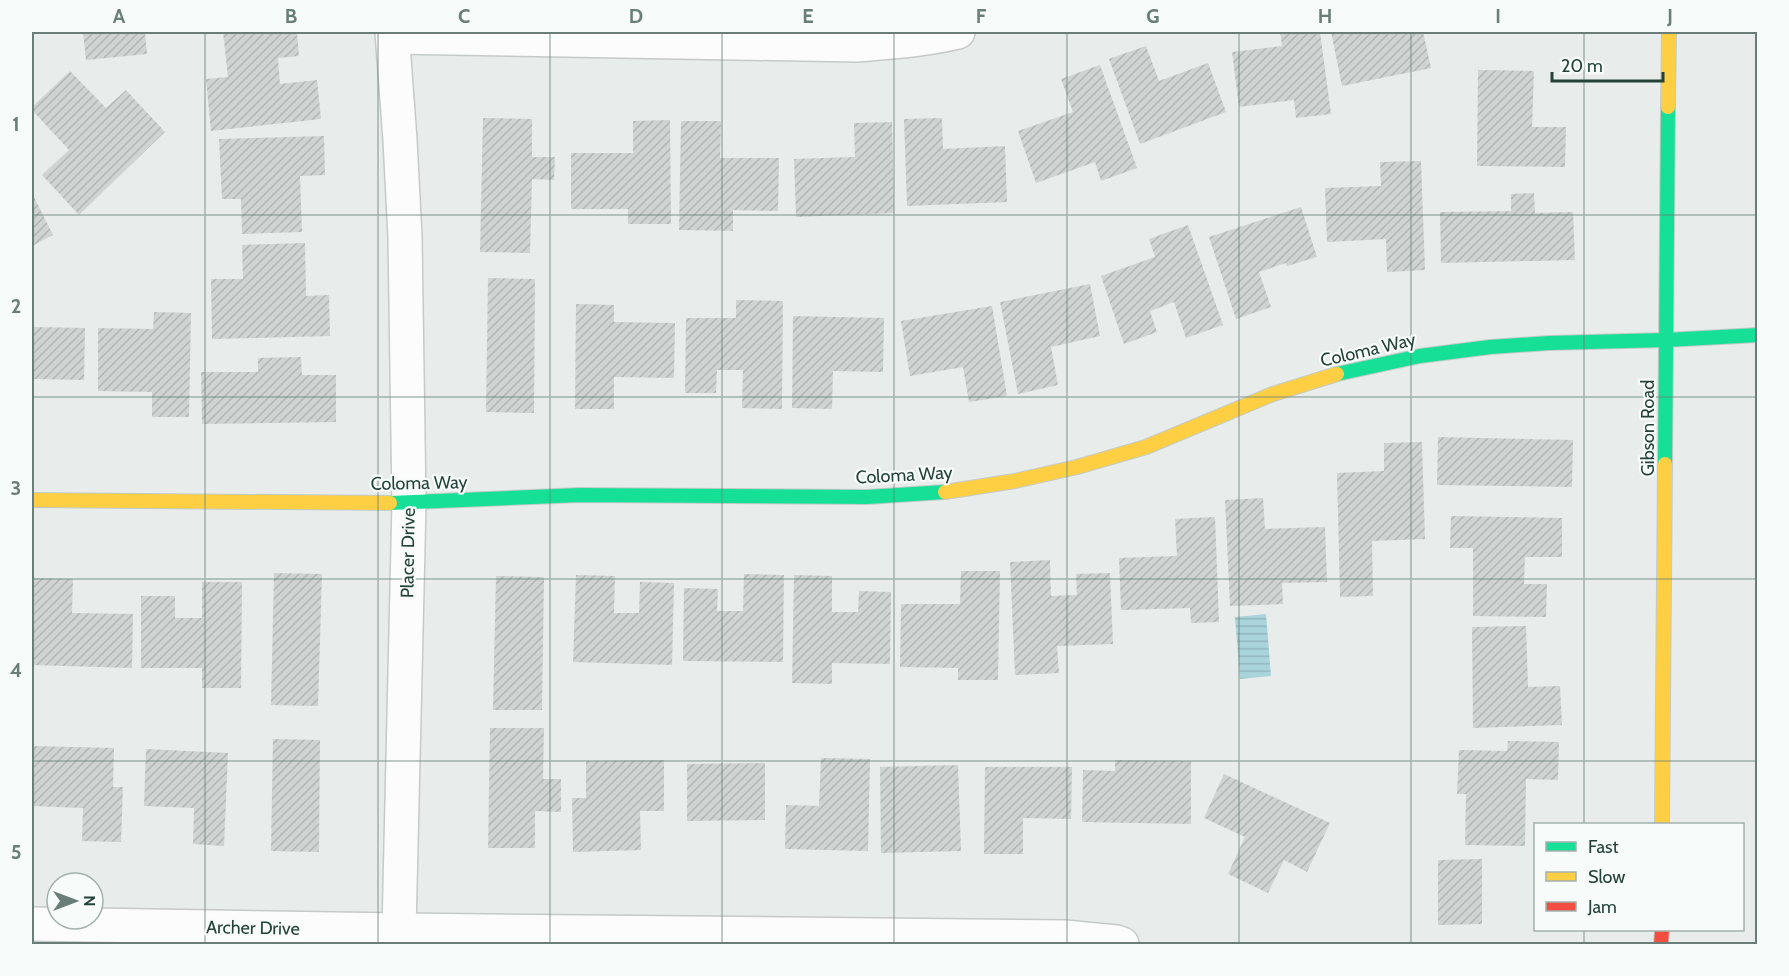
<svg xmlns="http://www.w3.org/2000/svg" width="1789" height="976" viewBox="0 0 1789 976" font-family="Cabin,sans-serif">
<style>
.water{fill:url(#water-rules)}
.building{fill:url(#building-hatch)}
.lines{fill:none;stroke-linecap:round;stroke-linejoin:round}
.street-casing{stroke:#c5cac8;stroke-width:36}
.fast-casing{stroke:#c3cbc8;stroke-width:16}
.slow-casing{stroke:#c3cbc8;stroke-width:16}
.jam-casing{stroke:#c3cbc8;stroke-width:16}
.street{stroke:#fcfcfc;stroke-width:33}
.fast{stroke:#16e098;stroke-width:14}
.slow{stroke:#ffcf43;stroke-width:14}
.jam{stroke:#f24e42;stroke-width:14}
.grid{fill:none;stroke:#697e78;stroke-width:1.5;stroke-opacity:0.55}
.labels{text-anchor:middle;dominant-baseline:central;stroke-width:4.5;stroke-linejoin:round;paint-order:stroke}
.street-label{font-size:18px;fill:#24423a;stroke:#f7fbf9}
.neatline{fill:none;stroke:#697e78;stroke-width:2}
.grid-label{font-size:20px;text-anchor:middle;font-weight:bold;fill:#697e78}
</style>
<defs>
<pattern id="water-rules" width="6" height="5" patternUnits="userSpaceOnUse" patternTransform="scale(1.5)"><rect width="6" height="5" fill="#a9d4db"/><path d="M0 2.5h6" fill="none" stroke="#91b7bd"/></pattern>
<pattern id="building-hatch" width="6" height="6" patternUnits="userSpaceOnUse" patternTransform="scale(1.5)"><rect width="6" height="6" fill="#cfd4d2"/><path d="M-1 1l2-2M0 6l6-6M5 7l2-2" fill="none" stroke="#b2b7b5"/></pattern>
</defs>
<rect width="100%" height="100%" fill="#e8edeb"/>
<!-- water -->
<path class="water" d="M1266,614l5,62 -31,3 -5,-62z"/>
<!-- building -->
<g class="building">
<path d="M83,32h62l2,22 -61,6z"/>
<path d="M223,32h74l2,24 -21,2 2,26 37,-4 4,39 -110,12 -5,-52 22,-2z"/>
<path d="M1280,32h40l11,82 -35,4 -2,-18 -55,7 -7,-55 50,-6z"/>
<path d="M1331,32h92l8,36 -89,18z"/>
<path d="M1146,46l13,35 49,-18 18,49 -86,32 -31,-85z"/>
<path d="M1100,65l37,103 -36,13 -6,-19 -59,21 -18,-52 55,-19 -12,-33z"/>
<path d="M1478,70l56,1 -2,56h34l-1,40 -88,-1z"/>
<path d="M70,71l36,37 20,-18 39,42 -86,83 -37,-40 27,-25 -37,-40v-3z"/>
<path d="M483,118l49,1v38h23l-1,23 -22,-1 -2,74 -50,-1z"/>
<path d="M942,118l1,31 62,-3 2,56 -100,4 -3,-87z"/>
<path d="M670,120l1,104h-43v-15h-57v-56h62v-32z"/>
<path d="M681,121h40l-1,37h59l-1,53 -45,-1v21l-54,-1z"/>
<path d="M892,122l2,91 -98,4 -2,-58 61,-2 -1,-34z"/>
<path d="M324,136l1,39 -25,1 2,56 -60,2 -1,-35h-19l-3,-60z"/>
<path d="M1421,161l4,109 -38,2 -1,-33 -59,3 -2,-54 56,-2 -1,-24z"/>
<path d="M32,193l21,42 -21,11z"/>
<path d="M1534,193l1,20 38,-1 2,48 -134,3 -1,-51 71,-1v-17z"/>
<path d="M1301,207l16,50 -30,9 -1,-3 -27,9 12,35 -35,12 -27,-82z"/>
<path d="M1188,225l35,100 -37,13 -12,-36 -24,9 7,21 -33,12 -23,-68 54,-19 -6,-18z"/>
<path d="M305,243l1,53 23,-1 1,41 -118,3 -1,-60h32l-1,-34z"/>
<path d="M488,278l47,1 -1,134 -48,-1z"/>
<path d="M1090,284l10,52 -49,11 7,38 -40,9 -18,-92z"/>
<path d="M736,300l47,1 -1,108 -40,-1 1,-38h-26l-1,23h-31l1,-75h50z"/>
<path d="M576,304l38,1v17l61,1 -1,55 -60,-1v32h-39z"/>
<path d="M992,306l15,90 -38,6 -6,-35 -53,9 -9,-55z"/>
<path d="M154,312l37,1 -2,104h-37v-25l-54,-1v-63l55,1z"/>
<path d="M793,316l91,2 -1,54 -50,-1 -1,38 -40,-1z"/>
<path d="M32,327l53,1 -1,52 -52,-1z"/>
<path d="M301,357l1,18h34v47l-134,2 -1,-52h57v-14z"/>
<path d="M1438,437l135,3 -1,47 -135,-2z"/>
<path d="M1422,442l3,97 -53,2 1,55 -33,1 -3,-124 47,-2v-28z"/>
<path d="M1263,498l2,31 60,-2 2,55 -45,1 1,21 -53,2 -5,-106z"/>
<path d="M1451,516l111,2v39h-37l-1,27h23l-1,33 -73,-1v-68h-23z"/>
<path d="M1215,517l4,105 -28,1 -1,-15 -69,2 -2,-52 58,-2 -2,-37z"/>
<path d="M1050,560l1,36 26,-1 -1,-21 34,-1 3,71 -56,2 2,27 -44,2 -5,-113z"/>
<path d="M961,571h39l-2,109h-40v-12l-58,-1 1,-63h59z"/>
<path d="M274,573l48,1 -4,132 -47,-1z"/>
<path d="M744,574l40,1 -1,87 -100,-1 1,-73 34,1 -1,22h26z"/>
<path d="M576,575l39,1 -1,37h25l1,-31 34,1 -2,82 -99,-3z"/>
<path d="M794,575l38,1v36h26l1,-21 32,1 -1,72 -58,-1v21l-40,-1z"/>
<path d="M496,576l48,1 -2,133h-49z"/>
<path d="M34,578l39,1 -1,34 61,1 -1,54 -99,-3z"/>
<path d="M202,582h40l-1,106h-39v-20h-61v-72h34v22h27z"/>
<path d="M1526,626l2,61 32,-1 2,39 -89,3 -1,-101z"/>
<path d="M490,728h54l-1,51h18v33l-26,-1v37h-47z"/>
<path d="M273,739l47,1 -1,112 -48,-1z"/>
<path d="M1508,741l51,1 -1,38 -32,-1 -1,67 -60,-1 1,-51h-9l2,-44 48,1z"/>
<path d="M33,746l81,2 -1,39h10l-2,55 -39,-1 1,-33 -51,-2z"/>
<path d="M146,749l82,4 -4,93 -31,-2 1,-36 -50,-2z"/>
<path d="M821,758l49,1 -2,92 -83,-2 1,-44 33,1z"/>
<path d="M664,760v51h-24l1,39 -68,2 -1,-54h14v-37z"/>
<path d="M1115,760l76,1v63l-109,-2 1,-52 32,1z"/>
<path d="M765,763v57l-78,1v-57z"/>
<path d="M958,765l3,86 -80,2 -1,-86z"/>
<path d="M985,767h87l-1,52 -48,-1v36h-39z"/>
<path d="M1224,774l106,49 -23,49 -23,-12 -16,33 -40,-19 17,-37 -41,-19z"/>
<path d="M1482,859v65l-44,1v-65z"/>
</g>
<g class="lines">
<defs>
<g id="street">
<path d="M392,32l8,108 5,97 4,266 -10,427"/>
<path d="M393,37l464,8c34,-3 68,-5 101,-13"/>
<path d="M32,924l367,6 666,7 51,5 6,2"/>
</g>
<g id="fast">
<path d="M1337,374l83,-18 70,-9 59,-4 117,-3 92,-5"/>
<path d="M1665,464l3,-357"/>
<path d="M390,503l190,-8 287,2 78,-5"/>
</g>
<g id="slow">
<path d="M1668,107l1,-75"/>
<path d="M945,492l70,-11 62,-14 69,-20 127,-53 64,-20"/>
<path d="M32,500l358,3"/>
<path d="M1662,824l3,-360"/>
</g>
<path id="jam" d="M1661,944l1,-14"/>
</defs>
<!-- street casing -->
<use href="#street" class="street-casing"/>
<!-- fast casing -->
<use href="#fast" class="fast-casing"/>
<!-- slow casing -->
<use href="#slow" class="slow-casing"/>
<!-- jam casing -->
<use href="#jam" class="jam-casing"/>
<!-- street -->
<use href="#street" class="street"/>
<!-- fast -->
<use href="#fast" class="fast"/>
<!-- slow -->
<use href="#slow" class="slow"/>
<!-- jam -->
<use href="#jam" class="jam"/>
</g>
<!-- grid -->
<path class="grid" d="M205,32v912M378,32v912M550,32v912M722,32v912M894,32v912M1067,32v912M1239,32v912M1411,32v912M1584,32v792M32,215h1726M32,397h1726M32,579h1726M32,761h1726M1584,930v14"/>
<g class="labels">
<!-- street labels -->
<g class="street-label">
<text transform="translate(1368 350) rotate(-13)">Coloma Way</text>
<text transform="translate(1648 428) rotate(-90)">Gibson Road</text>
<text transform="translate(904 475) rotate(-3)">Coloma Way</text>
<text transform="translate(419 483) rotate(-1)">Coloma Way</text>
<text transform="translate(408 553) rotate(-89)">Placer Drive</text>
<text transform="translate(253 928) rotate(1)">Archer Drive</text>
</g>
</g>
<!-- border -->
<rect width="1789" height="976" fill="none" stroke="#f7fbf9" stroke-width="66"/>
<!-- legend -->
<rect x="1534" y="823" width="210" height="108" fill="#f7fbf9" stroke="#a3b1ad" stroke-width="1.5"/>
<rect x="1546" y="842" width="30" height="9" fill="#16e098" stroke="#a3b1ad" stroke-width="1.5"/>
<text x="1588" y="853" font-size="18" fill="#24423a">Fast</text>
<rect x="1546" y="872" width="30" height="9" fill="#ffcf43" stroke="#a3b1ad" stroke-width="1.5"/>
<text x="1588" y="883" font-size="18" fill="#24423a">Slow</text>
<rect x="1546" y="902" width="30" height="9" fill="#f24e42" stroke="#a3b1ad" stroke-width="1.5"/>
<text x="1588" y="913" font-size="18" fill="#24423a">Jam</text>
<!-- north arrow -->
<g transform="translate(75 901) rotate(90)"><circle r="28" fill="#f7fbf9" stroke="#a3b1ad" stroke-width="1.5"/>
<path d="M0-4.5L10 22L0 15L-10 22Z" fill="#697e78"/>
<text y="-9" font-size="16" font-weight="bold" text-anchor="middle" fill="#24423a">N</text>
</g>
<!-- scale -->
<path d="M1552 72v9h111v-9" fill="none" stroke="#24423a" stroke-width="3"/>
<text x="1561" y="72" font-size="18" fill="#24423a" stroke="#f7fbf9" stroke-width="4.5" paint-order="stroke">20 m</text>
<rect x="33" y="33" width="1723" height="910" class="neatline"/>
<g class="grid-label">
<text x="119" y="23">A</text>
<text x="291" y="23">B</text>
<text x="464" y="23">C</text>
<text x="636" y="23">D</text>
<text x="808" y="23">E</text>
<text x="981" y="23">F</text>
<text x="1153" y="23">G</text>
<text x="1325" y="23">H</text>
<text x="1498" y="23">I</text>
<text x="1670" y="23">J</text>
<text x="16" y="131">1</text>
<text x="16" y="313">2</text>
<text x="16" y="495">3</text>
<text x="16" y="677">4</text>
<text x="16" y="859">5</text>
</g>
</svg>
